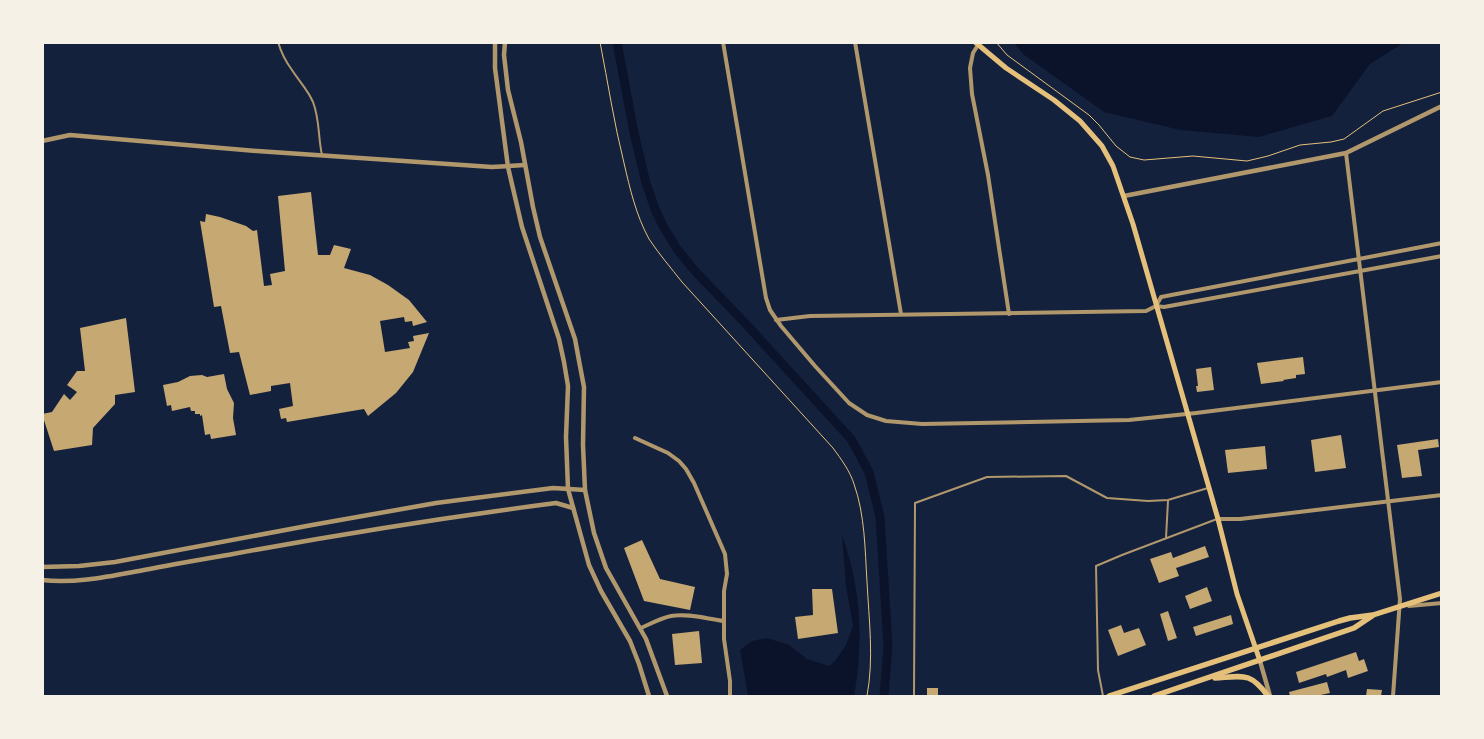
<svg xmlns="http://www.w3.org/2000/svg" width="1484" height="739" viewBox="0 0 1484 739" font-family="'Open Sans',sans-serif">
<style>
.water{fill:#0b132b}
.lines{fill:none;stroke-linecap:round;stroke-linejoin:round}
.canal{stroke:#0b132b;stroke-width:9}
.building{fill:#c6a872}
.path{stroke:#e5c07b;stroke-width:1}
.service{stroke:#b1986c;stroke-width:2}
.minor{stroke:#b1986c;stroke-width:4}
.tertiary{stroke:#b1986c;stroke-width:4.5}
.secondary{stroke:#e5c07b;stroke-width:5}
.primary{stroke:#e5c07b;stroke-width:5.5}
</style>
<rect width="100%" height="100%" fill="#14213d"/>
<!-- water -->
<g class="water">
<path d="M1014,43h389l-33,21 -38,52 -73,21 -79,-7 -76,-18 -81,-58z"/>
<path d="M842,535c19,52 22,107 12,161h-106l-8,-46 12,-9 15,-3 22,7 18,14 22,7 6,-5 11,-16 7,-19 -7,-40z"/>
</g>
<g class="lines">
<!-- canal -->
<path class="canal" d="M617,42l17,91 12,50 9,26 8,17 14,23 17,21 51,53 106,116 18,33 11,45 8,129 -4,50"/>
</g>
<!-- building -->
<g class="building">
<path d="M311,192l7,63h12l4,-10 17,4 -7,19 26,7 18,10 21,15 18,22 -14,4 -1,-5 -7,1 -1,-5 -24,4 5,31 25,-4 -2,-6 6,-1 -1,-5 16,-3 -16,39 -17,21 -28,23 -4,-7 -77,13 -1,-4 -5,1 -2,-10 14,-3 -3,-23 -19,3v5l-21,4 -11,-43 -9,1 -9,-47 -7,1 -14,-86 5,1 1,-8 14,3 26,9 7,5 4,-1 7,56 8,-1 -2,-11 15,-3 -7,-75z"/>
<path d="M126,318l9,74 -20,3v9l-22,24 -1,17 -38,6 -12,-37 10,-2 12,-18 6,6 7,-8 -10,-7 10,-14h8l-5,-43z"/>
<path d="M1303,357l2,17 -9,1v3l-13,2 1,1 -23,3 -4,-21z"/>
<path d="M1211,367l3,23 -17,2 -1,-6h2l-2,-17z"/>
<path d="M224,374l3,15 7,14 -1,15 3,17 -25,4 -1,-5 -5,1 -3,-20 -2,1v-2h-5v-3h-4l-1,-4 -18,4 -1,-6 -4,1 -4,-21 15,-3 12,-6 12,-1 5,2z"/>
<path d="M1341,435l5,33 -31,4 -4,-32z"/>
<path d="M1438,439l1,8 -21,3 4,26 -20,2 -5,-33z"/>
<path d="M1265,446l2,23 -39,4 -3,-23z"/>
<path d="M642,540l18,39 35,8 -5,23 -46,-9 -20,-53z"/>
<path d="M1205,546l4,11 -33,11 3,8 -20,7 -9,-24 21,-7 2,6z"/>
<path d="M1207,587l5,14 -22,8 -5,-13z"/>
<path d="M812,589h20l6,44 -40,6 -3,-22 18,-2z"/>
<path d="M1168,611l9,27 -9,3 -8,-27z"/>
<path d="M1231,615l2,9 -37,12 -3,-9z"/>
<path d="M1121,625l3,8 15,-5 7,17 -28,11 -10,-26z"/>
<path d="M699,631l3,32 -27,2 -3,-31z"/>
<path d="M1356,652l3,9 5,-2 4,12 -20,7 -2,-8 -19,7 -1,-3 -27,9 -3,-11z"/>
<path d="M1327,682l3,11 -14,3h-26l-1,-4z"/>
<rect x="927" y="688" width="11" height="8"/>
<path d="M1367,689l15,1 -1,6h-15z"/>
</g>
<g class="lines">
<!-- path -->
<g class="path">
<path d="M600,42c8,41 14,81 24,121 6,26 12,52 25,76 10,15 22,29 33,43l151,166c8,11 17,23 21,36 11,31 11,66 13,98 2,38 7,77 0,114"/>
<path d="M996,42l11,13 82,60 10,10 17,21 14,11 14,3 49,-4 54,5 21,-5 32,-11 31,-3 13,-3 39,-28 59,-19"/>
</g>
<!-- service -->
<g class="service">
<path d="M278,42c3,10 8,20 14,28 7,11 16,20 21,32 7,18 5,36 9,53"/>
<path d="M1166,538l2,-37"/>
<path d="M914,696l1,-193 72,-26 79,-1 41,22 41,3 20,-1 40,-12"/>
<path d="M1103,696l-5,-26 -2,-104 26,-11 95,-36"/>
</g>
<!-- minor -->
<g class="minor">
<path d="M723,42l43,256 4,12 11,16 34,40 34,37 18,12 19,6 36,3 207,-4 67,-7 246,-31"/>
<path d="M855,42l46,272"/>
<path d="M978,45l-5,8 -3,15 2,26 16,81 21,139"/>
<path d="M1346,153l54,446 -7,97"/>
<path d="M1156,306l8,1 278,-51"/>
<path d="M776,320l34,-4 336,-5 10,-5 5,-9 281,-54"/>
<path d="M635,438l33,15 11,8 7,8 8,14 31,71 2,20 -3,17v48l6,42v15"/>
<path d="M1218,519h22l202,-24"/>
<path d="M1409,606l33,-3"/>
<path d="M641,628c9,-4 20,-10 30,-12 17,-3 36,3 53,5"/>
</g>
<!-- tertiary -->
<g class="tertiary">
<path d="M495,42v26l13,99 14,60 37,112 5,23 4,24 -2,51 2,52 21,76 12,26 29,50 9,23 10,32"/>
<path d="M505,42l-1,13 4,35 13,52 12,65 7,30 35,102 5,27 4,21 -1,58 2,45 9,43 12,35 40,71 21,57"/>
<path d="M42,141l28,-6 187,16 235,16 33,-2"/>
<path d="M1124,196l222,-43 96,-47"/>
<path d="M42,567l37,-1 36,-4 197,-37 124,-22 117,-15 32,2"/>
<path d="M42,580c34,4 69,-4 102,-10 30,-6 60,-11 89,-16 108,-20 215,-37 323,-51l17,5"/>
<path d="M1260,661l10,35"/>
</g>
<!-- secondary -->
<path class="secondary" d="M975,42l31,26 48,32 26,21 22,25 11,20 20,58 85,295 19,75 23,67"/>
<!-- primary -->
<g class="primary">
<path d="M1215,678c29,-2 35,-6 53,18"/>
<path d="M1109,696l230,-75 11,-3 23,-3 69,-22"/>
<path d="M1154,696l200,-68 18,-12"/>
</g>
</g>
<!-- border -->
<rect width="1484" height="739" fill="none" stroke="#f6f1e7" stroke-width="88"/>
</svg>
